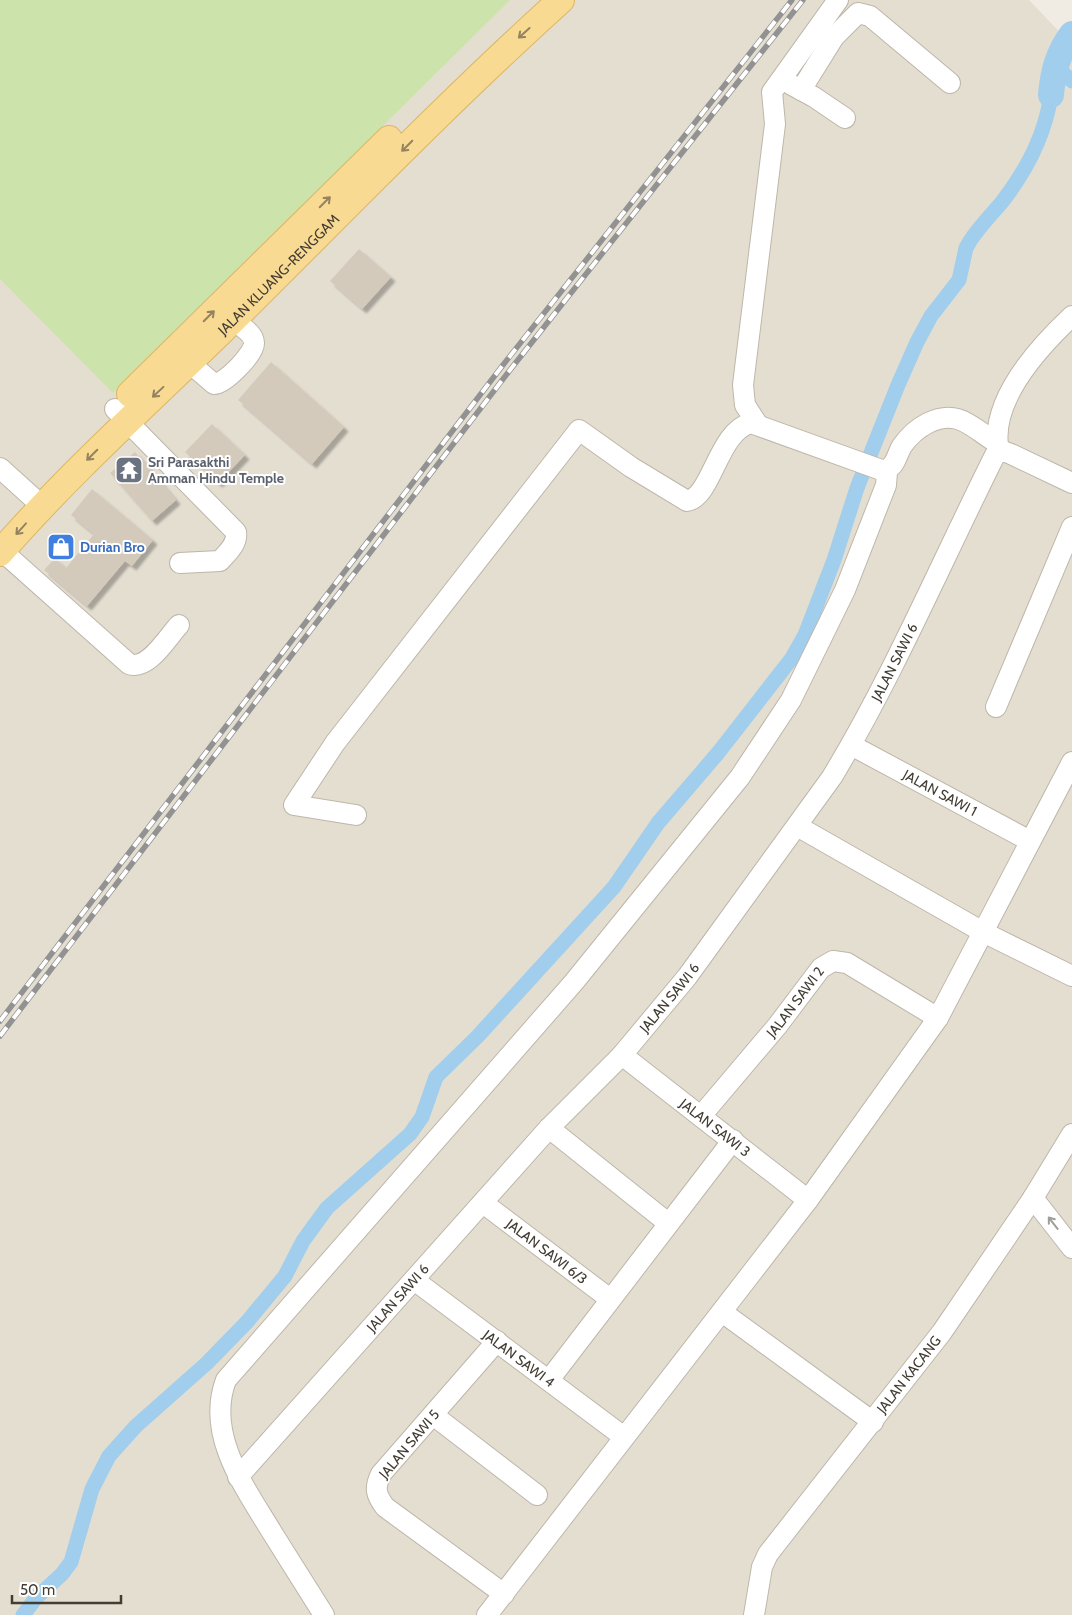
<svg xmlns="http://www.w3.org/2000/svg" width="1072" height="1615" viewBox="0 0 1072 1615" font-family="Cabin,sans-serif">
<style>
.residential{fill:#e4ded1}
.green{fill:#cce3ac}
.lines{fill:none;stroke-linecap:round;stroke-linejoin:round}
.canal{stroke:#a0ceec;stroke-width:15}
.river{stroke:#a0ceec;stroke-width:26}
.building{fill:#d4cabc;filter:url(#shadow)}
.minor-casing{stroke:#beb6a9;stroke-width:22}
.major-casing{stroke:#ddb664;stroke-width:28}
.minor{stroke:#fff;stroke-width:20}
.major{stroke:#f9da93;stroke-width:26}
.rail-casing{stroke:#929292;stroke-width:5.5}
.rail{stroke:#fff;stroke-width:4;stroke-dasharray:11;stroke-linecap:butt}
.oneway{stroke:#94835e}
.oneway2{stroke:#a09e99}
.labels{text-anchor:middle;dominant-baseline:central;stroke-width:4;stroke-linejoin:round;paint-order:stroke}
.street-label{font-size:14px;fill:#423c33;stroke:#fff}
.worship-label{font-size:14px;font-weight:bold;fill:#5b616d;stroke:#fff;text-anchor:start}
.shop-label{font-size:14px;font-weight:bold;fill:#366cbe;stroke:#fff;text-anchor:start}
</style>
<defs>
<filter id="shadow"><feDropShadow dx="4.5" dy="4.5" stdDeviation="1" flood-color="#0004"/></filter>
</defs>
<rect width="100%" height="100%" fill="#f0ece3"/>
<!-- residential -->
<path class="residential" d="M0,0h1029l43,45v1570h-1072z"/>
<!-- green -->
<path class="green" d="M0,0h510l-397,393 -113,-114z"/>
<g class="lines">
<!-- canal -->
<g class="canal">
<path d="M1055,66l17,15"/>
<path d="M23,1615l13,-17 26,-24 9,-12 21,-73 17,-33 27,-30 71,-63 40,-41 38,-46 18,-35 24,-33 83,-74 12,-17 14,-40 42,-41 136,-149 44,-64 60,-70 74,-95 13,-23 29,-75 23,-72 41,-103 19,-43 14,-26 28,-36 7,-32 4,-7c9,-14 21,-26 32,-39 25,-32 43,-67 49,-107"/>
</g>
<!-- river -->
<path class="river" d="M1051,95c2,-24 7,-42 21,-61"/>
</g>
<!-- building -->
<g class="building">
<path d="M359,249l32,28 -29,32 -32,-28z"/>
<path d="M271,362l73,65 -32,37 -74,-64z"/>
<path d="M212,424l33,31 -27,28 -33,-31z"/>
<path d="M135,452l41,48 -24,21 -42,-48z"/>
<path d="M92,489l61,51 -21,26 -7,-5 -38,45 -43,-36 11,-12 11,10 28,-34 -23,-19z"/>
</g>
<g class="lines">
<defs>
<g id="minor">
<path d="M790,84l24,13 31,21"/>
<path d="M801,90l33,-53 24,-24 12,3 80,67"/>
<path d="M178,353l36,31c10,1 41,-31 40,-41 0,-10 -14,-17 -21,-23"/>
<path d="M115,409l121,123c2,12 -9,21 -16,29l-40,2"/>
<path d="M758,425l-13,-20 -2,-20 32,-261 -3,-32 66,-92"/>
<path d="M999,452c-11,-50 40,-105 73,-136"/>
<path d="M0,468l42,38"/>
<path d="M886,470c11,-6 10,-14 16,-24 7,-10 16,-18 26,-23 31,-15 44,5 69,20"/>
<path d="M2,551l127,113c19,7 38,-26 50,-39"/>
<path d="M996,707l76,-180"/>
<path id="s1" d="M851,745l179,96"/>
<path d="M797,826l186,106 89,44"/>
<path id="s2" d="M622,1055l186,145"/>
<path id="s3" d="M701,1116l77,-91 43,-57 12,-7 14,2 91,55"/>
<path d="M549,1128l119,95"/>
<path d="M1033,1198l39,50"/>
<path id="s4" d="M483,1203l127,96"/>
<path id="s5" d="M414,1280l210,157"/>
<path d="M722,1312l151,110"/>
<path d="M497,1341l-116,133c-7,14 -5,21 4,33l119,87"/>
<path d="M549,1380l184,-240"/>
<path d="M433,1415l104,80"/>
<path id="s6" d="M238,1477l311,-349 73,-73 65,-78 145,-200c62,-103 109,-214 163,-322l8,-4 8,3 61,29"/>
<path d="M324,1615c-17,-27 -34,-54 -51,-81 -27,-45 -68,-99 -47,-154l348,-398 166,-205 51,-77 54,-110 41,-105 1,-13 -136,-49c-33,8 -39,74 -64,78l-56,-34 -52,-37 -244,313 -41,62 62,10"/>
<path d="M487,1615l321,-415 130,-182 134,-256"/>
<path id="s7" d="M754,1615l8,-48 6,-13 174,-222 91,-134 39,-64"/>
</g>
<g id="major">
<path d="M130,394l259,-255"/>
<path id="s8" d="M0,553c73,-84 156,-157 235,-235 108,-107 213,-216 326,-318"/>
</g>
</defs>
<!-- minor casing -->
<use href="#minor" class="minor-casing"/>
<!-- major casing -->
<use href="#major" class="major-casing"/>
<!-- minor -->
<use href="#minor" class="minor"/>
<!-- major -->
<use href="#major" class="major"/>
<defs>
<g id="rail">
<path d="M0,1021l503,-656 289,-365"/>
<path d="M0,1036l510,-666 293,-370"/>
</g>
</defs>
<!-- rail casing -->
<use href="#rail" class="rail-casing"/>
<!-- rail -->
<use href="#rail" class="rail"/>
</g>
<!-- one-way arrows -->
<defs><path id="oneway-shaft" d="M-6 0H5M1.5-3L5.5 0L1.5 3" fill="none" stroke-width="1.6" stroke-linecap="round" stroke-linejoin="round" transform="scale(1.25)"/></defs>
<g class="oneway">
<use href="#oneway-shaft" transform="translate(524 33) rotate(138)"/>
<use href="#oneway-shaft" transform="translate(407 146) rotate(135)"/>
<use href="#oneway-shaft" transform="translate(325 202) rotate(-45)"/>
<use href="#oneway-shaft" transform="translate(209 316) rotate(-45)"/>
<use href="#oneway-shaft" transform="translate(158 392) rotate(137)"/>
<use href="#oneway-shaft" transform="translate(92 455) rotate(135)"/>
<use href="#oneway-shaft" transform="translate(21 529) rotate(132)"/>
</g>
<use class="oneway2" href="#oneway-shaft" transform="translate(1053 1223) rotate(-128)"/>
<!-- icons -->
<defs>
<symbol id="temple-square" viewBox="-11 -11 22 22"><rect x="-9" y="-9" width="18" height="18" rx="4" fill="#6b7280" stroke="#fff"/><path d="M0-6L5-2H3V0L6.5 2.5H4V6H1.5V3h-3V6H-4V2.5H-6.5L-3 0V-2H-5Z" fill="#fff"/></symbol>
<symbol id="shop-square" viewBox="-11 -11 22 22"><rect x="-9" y="-9" width="18" height="18" rx="4" fill="#3f7fe0" stroke="#fff"/><path d="M-5-2.5h2.3a2.7 3.5 0 0 1 5.4 0H5L5.5 6h-11ZM-1.5-2.5h3a1.5 2.3 0 0 0-3 0Z" fill="#fff"/></symbol>
</defs>
<g fill-rule="evenodd">
<use href="#temple-square" x="113" y="454" width="32" height="32"/>
<use href="#shop-square" x="45" y="531" width="32" height="32"/>
</g>
<g class="labels">
<!-- street labels -->
<g class="street-label">
<text stroke="none"><textPath href="#s8" startOffset="394">JALAN KLUANG-RENGGAM</textPath></text>
<text stroke="none"><textPath href="#s6" startOffset="1050">JALAN SAWI 6</textPath></text>
<text stroke="none"><textPath href="#s1" startOffset="101">JALAN SAWI 1</textPath></text>
<text stroke="none"><textPath href="#s6" startOffset="645">JALAN SAWI 6</textPath></text>
<text stroke="none"><textPath href="#s3" startOffset="148">JALAN SAWI 2</textPath></text>
<text stroke="none"><textPath href="#s2" startOffset="118">JALAN SAWI 3</textPath></text>
<text stroke="none"><textPath href="#s4" startOffset="80">JALAN SAWI 6/3</textPath></text>
<text stroke="none"><textPath href="#s6" startOffset="240">JALAN SAWI 6</textPath></text>
<text stroke="none"><textPath href="#s5" startOffset="131">JALAN SAWI 4</textPath></text>
<text stroke="none"><textPath href="#s7" startOffset="291">JALAN KACANG</textPath></text>
<text transform="translate(409 1444) rotate(-50)">JALAN SAWI 5</text>
</g>
<!-- worship labels -->
<g class="worship-label">
<text x="148" y="462">Sri Parasakthi<tspan x="148" dy="16">Amman Hindu Temple</tspan></text>
</g>
<!-- shop labels -->
<g class="shop-label">
<text x="80" y="547">Durian Bro</text>
</g>
</g>
<!-- scale -->
<path d="M12 1595v8h109v-8" fill="none" stroke="#423c33" stroke-width="2.5"/>
<text x="20" y="1595" font-size="15" fill="#423c33" stroke="#ffffff" stroke-width="4" paint-order="stroke">50 m</text>
</svg>
